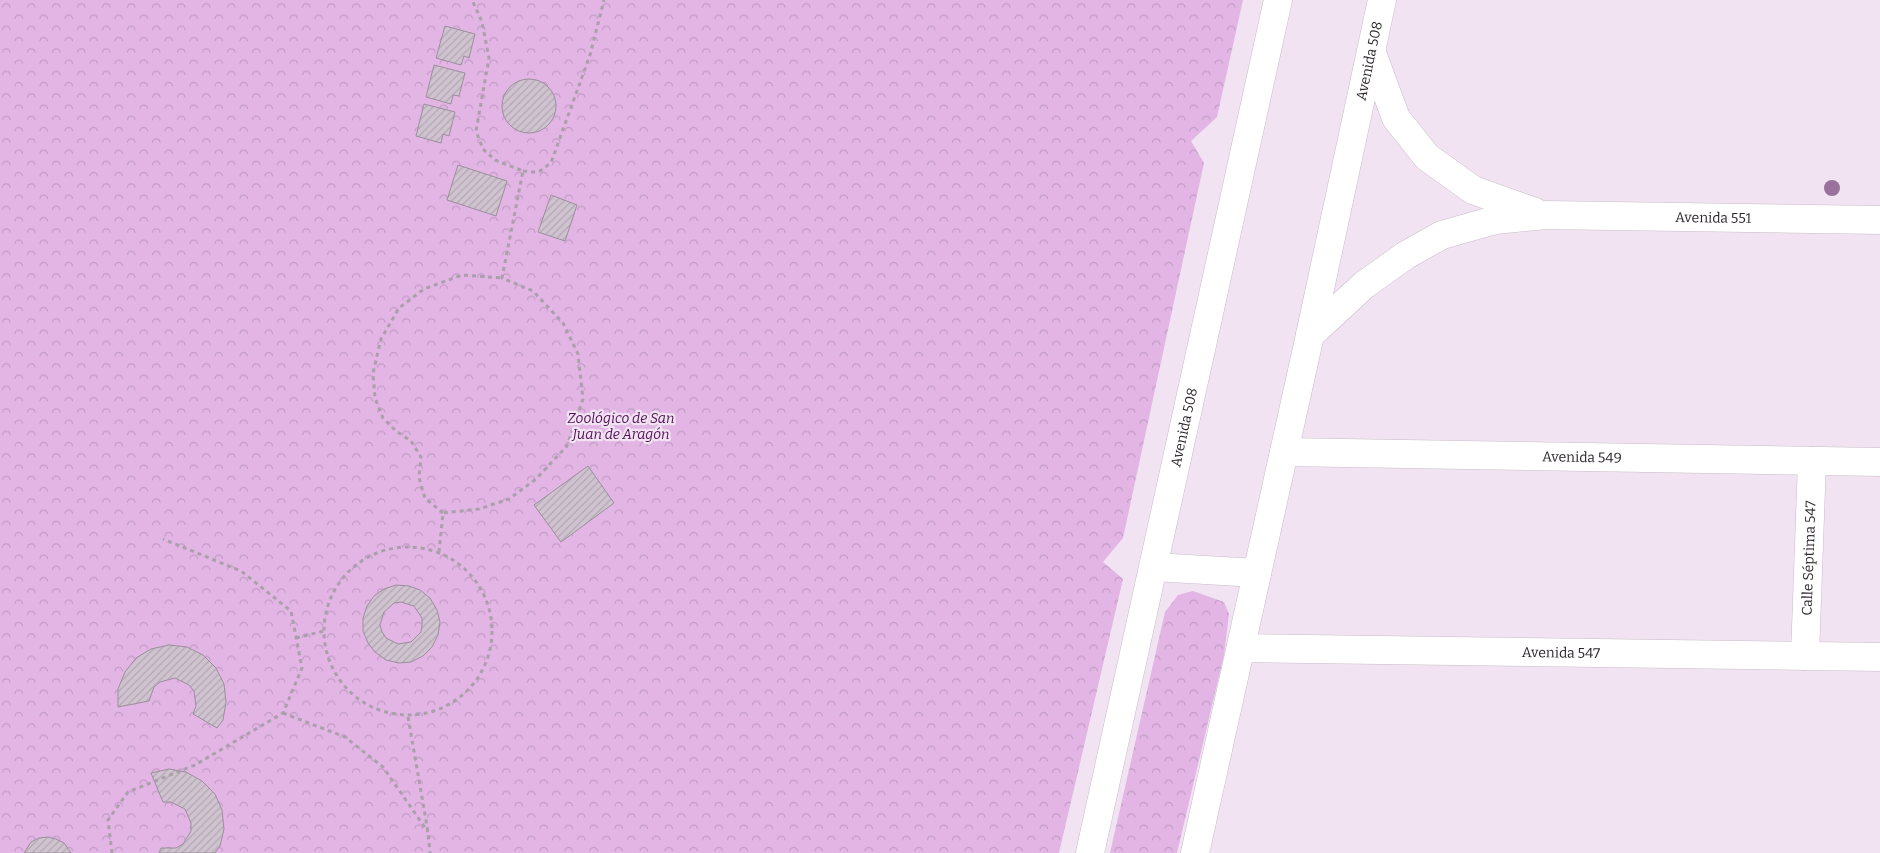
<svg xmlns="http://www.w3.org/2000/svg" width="1880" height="853" viewBox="0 0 1880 853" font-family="Bitter,serif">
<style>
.forest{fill:url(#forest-crowns)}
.building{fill:url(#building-hatch);stroke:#9b8f9c;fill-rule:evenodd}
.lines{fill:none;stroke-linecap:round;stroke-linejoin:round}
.street-casing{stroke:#c9bcc9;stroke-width:29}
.secondary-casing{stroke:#c9bcc9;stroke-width:29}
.primary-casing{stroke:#c9bcc9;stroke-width:29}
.path{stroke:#aaa0aa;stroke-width:3;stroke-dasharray:4 4;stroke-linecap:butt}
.street{stroke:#fff;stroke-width:28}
.secondary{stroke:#fff;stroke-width:28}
.primary{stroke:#fff;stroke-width:28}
.tree{fill:#9a709c}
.labels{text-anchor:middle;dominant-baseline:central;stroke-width:4.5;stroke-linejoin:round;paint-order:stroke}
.street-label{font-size:14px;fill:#2b262b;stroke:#f1e3f1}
.park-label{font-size:14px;font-style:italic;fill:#521157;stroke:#f1e3f1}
</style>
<defs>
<pattern id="forest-crowns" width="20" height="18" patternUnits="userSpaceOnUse" patternTransform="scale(1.25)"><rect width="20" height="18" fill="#e2b5e5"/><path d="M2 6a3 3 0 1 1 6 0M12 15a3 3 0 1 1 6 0" fill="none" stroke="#c29cc5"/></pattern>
<pattern id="building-hatch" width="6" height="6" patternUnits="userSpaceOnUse" patternTransform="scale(1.25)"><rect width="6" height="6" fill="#d0c3d0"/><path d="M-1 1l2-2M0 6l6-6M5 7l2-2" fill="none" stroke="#b3a7b3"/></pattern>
</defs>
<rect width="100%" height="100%" fill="#f1e3f1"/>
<!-- forest -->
<g class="forest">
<path d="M0,0h1243l-26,117 -26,24 13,22 -81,375 -20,24 20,17 -64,274h-1059z"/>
<path d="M1193,591l31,11 5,12 -5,41 -47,198h-67l55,-241 13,-17z"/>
</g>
<!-- building -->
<g class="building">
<path d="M445,26l30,8 -6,24 -5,-2 -3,9 -25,-7z"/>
<path d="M434,65l31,8 -6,23 -6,-1 -2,9 -25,-7z"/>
<circle cx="529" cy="106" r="27"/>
<path d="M424,104l31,8 -6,24 -6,-2 -2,9 -25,-7z"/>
<path d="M458,165l49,16 -11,35 -49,-16z"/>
<path d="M551,195l26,10 -12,36 -27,-9z"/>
<path d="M588,466l26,37 -53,39 -27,-37z"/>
<path d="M396,585l13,1 11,4 10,8 7,12 3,12 -2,13 -6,12 -9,9 -12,6 -12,1 -13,-3 -11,-8 -7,-9 -5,-12v-13l4,-12 7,-10 10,-7zM401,602l13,4 8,12v7l-1,7 -10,10 -13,2 -12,-6 -4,-6 -2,-7 4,-13 10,-9z"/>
<path d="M169,645l18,2 16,8 13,13 8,16 2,18 -3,18 -6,8 -24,-14 3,-8 -2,-15 -5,-6 -14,-7 -15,4 -6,5 -5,14 -31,6v-18l7,-17 11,-14 15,-9z"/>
<path d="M169,769l17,3 16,9 13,13 7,16 2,19 -4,17 -5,7h-56l2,-5h15l7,-4 8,-13v-8l-6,-14 -14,-7h-8l-12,-29z"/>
<path d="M48,837l8,2 8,4 7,10h-47l7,-11 8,-4z"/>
</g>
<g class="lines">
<defs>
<g id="street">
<path id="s1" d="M1284,452l596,10"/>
<path id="s2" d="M1241,648l639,9"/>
<path id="s3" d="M1805,656l7,-195"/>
</g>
<g id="secondary">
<path d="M1372,53l24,65 31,39 46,33 62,22"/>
<path id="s4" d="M1310,335l54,-50 42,-30 36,-20 53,-15 51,-5 334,5"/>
<path id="s5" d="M1195,853l115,-518 72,-335"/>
</g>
<g id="primary">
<path d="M1154,567l103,6"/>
<path id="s6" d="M1090,853l188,-853"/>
</g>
</defs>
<!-- street casing -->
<use href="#street" class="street-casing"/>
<!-- secondary casing -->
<use href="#secondary" class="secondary-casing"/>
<!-- primary casing -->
<use href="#primary" class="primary-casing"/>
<!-- path -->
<g class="path">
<path d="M523,171c15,2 19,2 29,-11l38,-105 14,-55"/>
<path d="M443,513l-18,-15 -6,-20 2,-21 -10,-16 -15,-10 -13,-13 -8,-20 -2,-25 8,-34 18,-31 25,-19 38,-14 40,3"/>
<circle cx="408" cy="631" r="84"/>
<path d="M439,552l4,-39 36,-4 30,-10 27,-20 31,-33 16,-47 -5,-45 -15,-31 -30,-32 -31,-13 21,-107 -28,-11 -12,-11 -7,-18 13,-73 -7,-36 -10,-22"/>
<path d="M296,638l28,-7"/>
<path d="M283,713l62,24 38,30 45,65"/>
<path d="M408,717l20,115 2,21"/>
<path d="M112,853l-4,-33 20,-28 67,-27 88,-52 19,-45 -11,-57 -50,-40 -78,-32"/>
</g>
<!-- street -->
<use href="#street" class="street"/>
<!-- secondary -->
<use href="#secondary" class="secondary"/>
<!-- primary -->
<use href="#primary" class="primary"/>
</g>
<!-- trees -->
<circle class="tree" cx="1832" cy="188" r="8"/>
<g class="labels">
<!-- street labels -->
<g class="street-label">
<text stroke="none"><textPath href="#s5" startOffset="811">Avenida 508</textPath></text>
<text stroke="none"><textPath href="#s4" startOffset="440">Avenida 551</textPath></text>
<text stroke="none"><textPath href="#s6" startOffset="436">Avenida 508</textPath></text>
<text stroke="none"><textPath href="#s1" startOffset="298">Avenida 549</textPath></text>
<text stroke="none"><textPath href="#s3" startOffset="98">Calle Séptima 547</textPath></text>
<text stroke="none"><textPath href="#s2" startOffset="320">Avenida 547</textPath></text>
</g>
<!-- park labels -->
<g class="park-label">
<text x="621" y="418">Zoológico de San<tspan x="621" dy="16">Juan de Aragón</tspan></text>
</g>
</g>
</svg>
